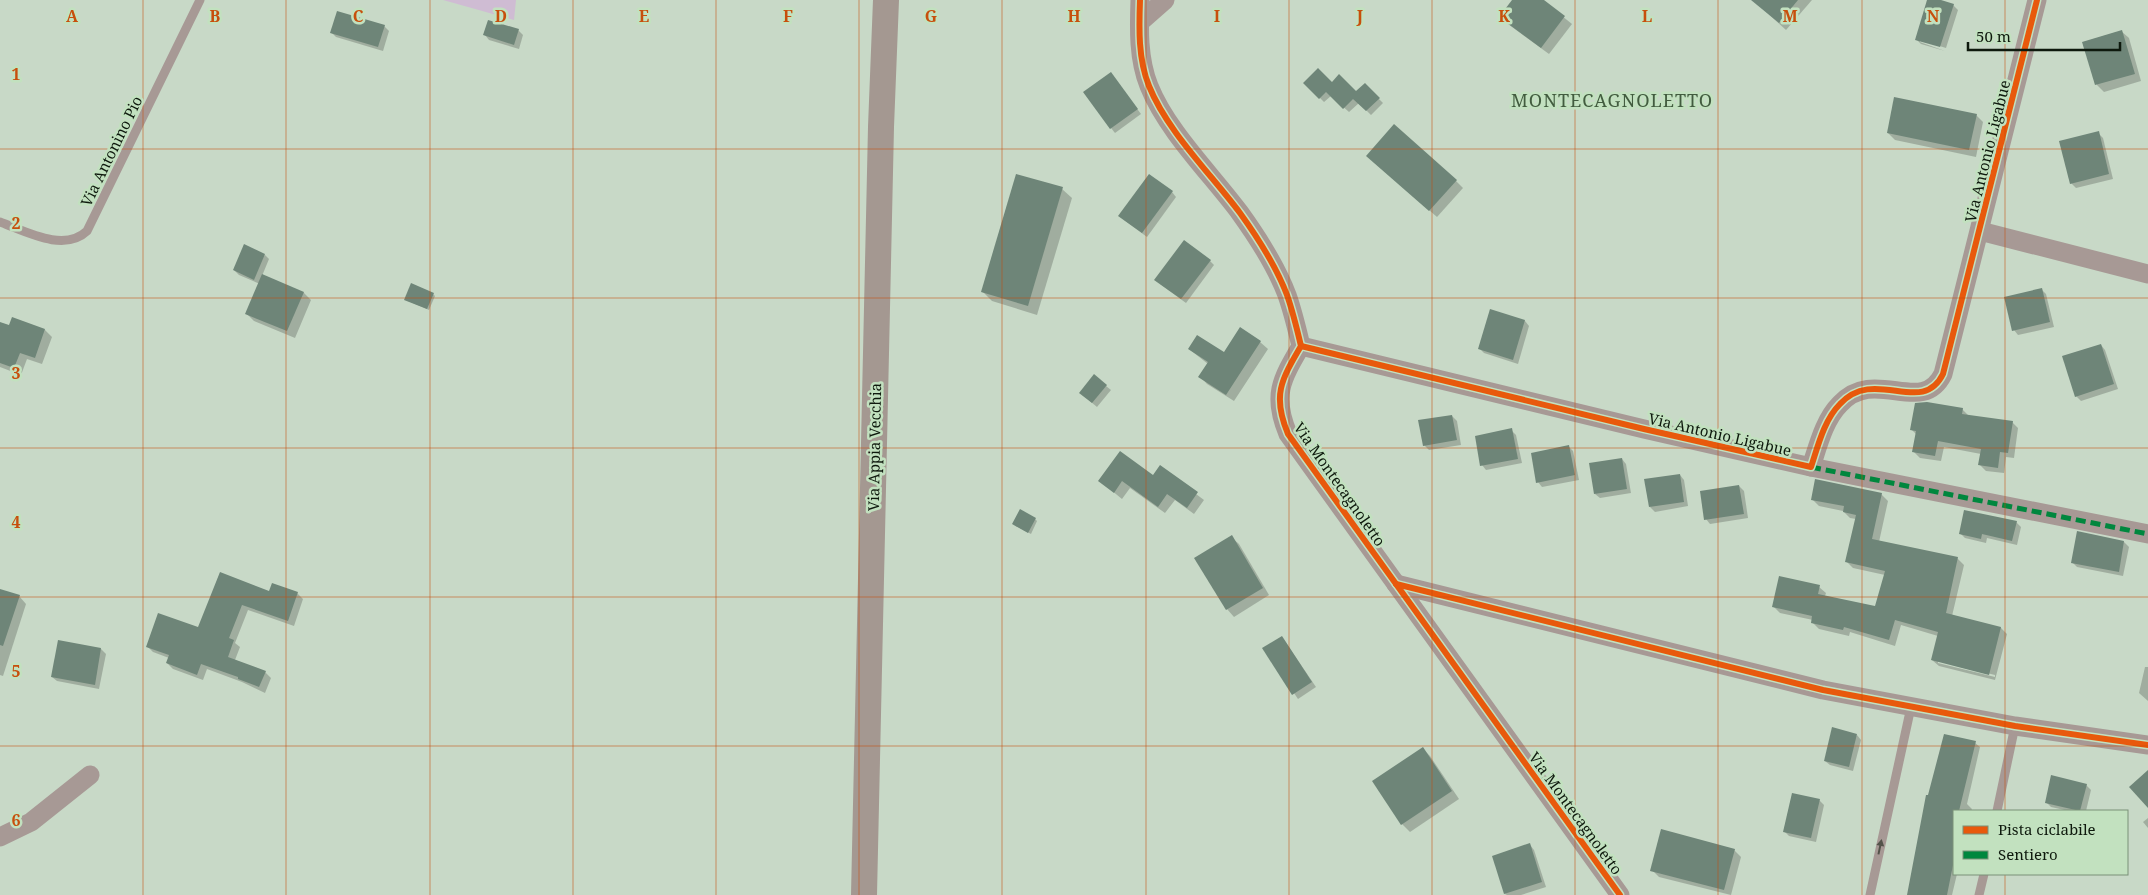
<svg xmlns="http://www.w3.org/2000/svg" width="2148" height="895" viewBox="0 0 2148 895" font-family="'Noto Serif',serif">
<style>
.green{fill:#cfbcd3}
.shadow{fill:#0003;fill-rule:evenodd}
.building{fill:#6e8578}
.lines{fill:none;stroke-linecap:round;stroke-linejoin:round}
.lane{stroke:#a79995;stroke-width:9}
.street{stroke:#a79995;stroke-width:19}
.secondary{stroke:#a49891;stroke-width:26}
.quiet{stroke:#00873e;stroke-width:5;stroke-dasharray:10 5;stroke-linecap:butt}
.cycleway-casing{stroke:#c2e1bf;stroke-width:9}
.cycleway{stroke:#e8590c;stroke-width:6}
.oneway{fill:#53534a}
.grid{fill:none;stroke:#c74f0c;stroke-width:1;stroke-opacity:0.55}
.labels{text-anchor:middle;dominant-baseline:central;stroke-width:5;stroke-linejoin:round;paint-order:stroke}
.street-label{font-size:15px;fill:#0e190d;stroke:#c2e1bf}
.quarter-label{font-size:18px;letter-spacing:1px;fill:#425c3f;stroke:#c2e1bf}
.grid-label{font-size:16px;text-anchor:middle;font-weight:bold;fill:#c74f0c;stroke:#c2e1bf;stroke-width:5;stroke-linejoin:round;paint-order:stroke}
</style>
<rect width="100%" height="100%" fill="#c8d9c7"/>
<!-- green -->
<path class="green" d="M443,0h73l-2,20z"/>
<!-- shadow -->
<g class="shadow">
<path d="M1513,0h29l30,24 -23,30 -41,-30z"/>
<path d="M1753,0h59l-26,30z"/>
<path d="M1928,0h9l16,5 5,5 -12,38 -26,-8v2l25,9 -24,-7 -5,-5z"/>
<path d="M384,26l5,5 -6,20 -47,-14 -4,-4z"/>
<path d="M518,30l5,5 -4,14 -30,-9 -4,-5z"/>
<path d="M2121,31l8,7 12,43 -37,11 -7,-7 -13,-43z"/>
<path d="M1115,79l26,35 -26,19 -4,-5z"/>
<path d="M1305,83h27l24,10 9,-8 18,18 -12,12 -12,-12 -10,9 -18,-16 -7,6z"/>
<path d="M1976,115l7,7 -7,35 -81,-17 -7,-7z"/>
<path d="M2098,133l5,5 10,41 -37,9 -5,-5z"/>
<path d="M1375,163l81,18 7,7 -26,29z"/>
<path d="M1062,189l10,9 -35,117 -45,-14 -10,-10z"/>
<path d="M1172,192l4,5 -29,40 -23,-17z"/>
<path d="M265,255l4,4 -7,17 42,17 7,7 -16,38 -41,-17 -7,-7 13,-30 -21,-9 -5,-5z"/>
<path d="M1210,261l4,4 -28,38 -26,-19z"/>
<path d="M2041,289l5,5 8,33 -36,8 -4,-5z"/>
<path d="M433,294l2,2 -6,14 -23,-10z"/>
<path d="M1491,311l34,10 4,5 -11,38 -34,-11 -4,-4z"/>
<path d="M13,319l32,11 7,7 -10,27 -15,-5 -6,16 -21,-8v-44l10,4z"/>
<path d="M1260,342l8,7 -34,52 -27,-17 -7,-8 8,-12 -19,-15 35,5z"/>
<path d="M2101,345l4,5 13,39 -37,12 -5,-5z"/>
<path d="M1106,386l5,4 -14,17 -12,-10z"/>
<path d="M1962,409l7,7 43,6 6,6 -4,30 -8,-1 -2,16 -18,-2 -6,-6 1,-11 -37,-7 -3,14 -21,-3 -7,-7 4,-16 -6,-6z"/>
<path d="M1452,416l5,5 4,24 -32,5 -5,-5z"/>
<path d="M1511,430l5,5 6,28 -36,7 -4,-5z"/>
<path d="M1569,447l4,4 6,29 -37,7 -4,-5z"/>
<path d="M1622,459l4,5 5,29 -31,5 -5,-4z"/>
<path d="M1160,467l44,33 -10,14 -19,-14 -10,13 -35,-25 -8,11 -22,-18 53,-5z"/>
<path d="M1680,475l4,5 4,26 -33,6 -5,-5z"/>
<path d="M1739,486l5,5 4,27 -38,6 -4,-5z"/>
<path d="M1881,494l7,7 -9,41 78,16 7,7 -12,51 49,12 6,6 -12,46 -56,-14 -7,-6 6,-24 -37,-11 -6,21 -45,-14 -1,4 -30,-7 -7,-7 1,-2 -33,-7 -7,-7 46,-19 7,6 -1,3 51,12 9,-33 -32,-7 -6,-6 9,-43 -6,-1 -7,-7 -24,-5 -7,-7zM1938,661l57,14v2l-57,-14z"/>
<path d="M1035,519l2,2 -6,13 -15,-8z"/>
<path d="M2016,522l5,5 -4,18 -30,-7 -1,5 -21,-5 -5,-5z"/>
<path d="M2078,533l46,9 5,5 -6,29 -46,-9 -5,-5z"/>
<path d="M1231,537l8,7 30,51 -35,22 -7,-8z"/>
<path d="M220,573l50,19 27,1 6,6 -9,27 -46,-16 -13,33 5,4 -5,13 30,12 6,6 -6,15 -23,-11 -35,-13 -4,11 -30,-11 -6,-6 2,-5 -16,-6 -6,-6 52,-17z"/>
<path d="M0,590l19,6 7,8 -23,72 -3,-1z"/>
<path d="M1282,637l34,50 -18,12 -34,-50z"/>
<path d="M59,642l42,7 5,5 -7,35 -42,-8 -5,-4z"/>
<path d="M2145,667h3v34l-9,-8z"/>
<path d="M1857,735l4,5 -8,31 -23,-6 -5,-4z"/>
<path d="M1975,743l5,4 -13,57 5,5 -1,2h-17v63h3l-5,21h-44z"/>
<path d="M1423,749l7,7 29,43 -49,33 -8,-8 -28,-42z"/>
<path d="M2086,785l5,5 -5,21h-17l-18,-4 -5,-5z"/>
<path d="M1819,800l5,5 -8,37 -27,-6 -5,-5z"/>
<path d="M2148,818v10l-5,-6z"/>
<path d="M1530,845l4,5 12,37 -25,8h-14l-2,-1z"/>
<path d="M1734,850l7,7 -10,38 -72,-18 -7,-7z"/>
</g>
<!-- building -->
<g class="building">
<path d="M1512,0h32l21,16 -24,32 -42,-31z"/>
<path d="M1751,0h47l-19,23z"/>
<path d="M1927,0h14l13,4 -14,43 -25,-7z"/>
<path d="M337,11l48,14 -7,22 -48,-14z"/>
<path d="M488,20l31,9 -5,16 -31,-10z"/>
<path d="M2122,30l13,44 -40,11 -13,-43z"/>
<path d="M1318,68l14,14 7,-8 17,17 9,-8 15,15 -14,13 -13,-12 -10,10 -17,-17 -7,7 -16,-16z"/>
<path d="M1111,72l27,37 -28,20 -27,-37z"/>
<path d="M1894,97l83,17 -8,36 -82,-17z"/>
<path d="M1394,124l63,56 -28,31 -63,-55z"/>
<path d="M2099,131l10,43 -39,10 -11,-43z"/>
<path d="M1016,174l47,13 -35,119 -47,-14z"/>
<path d="M1149,174l24,17 -31,42 -24,-17z"/>
<path d="M1184,240l27,20 -30,39 -27,-19z"/>
<path d="M244,244l21,10 -11,26 -21,-10z"/>
<path d="M262,274l42,18 -17,39 -42,-17z"/>
<path d="M411,283l23,10 -7,16 -23,-9z"/>
<path d="M2042,288l8,34 -38,9 -8,-34z"/>
<path d="M1490,309l35,11 -12,40 -35,-11z"/>
<path d="M12,317l33,12 -10,29 -15,-5 -6,15 -14,-5v-41l9,3z"/>
<path d="M1240,327l21,14 -35,54 -28,-18 10,-15 -20,-13 9,-14 27,17z"/>
<path d="M2101,344l13,40 -39,13 -13,-41z"/>
<path d="M1094,374l13,11 -15,18 -13,-10z"/>
<path d="M1927,402l36,6 -1,6 51,7 -5,32 -8,-1 -2,16 -20,-3 3,-16 -43,-8 -3,15 -23,-4 4,-21 -6,-1 5,-27z"/>
<path d="M1452,415l5,25 -34,6 -5,-26z"/>
<path d="M1512,428l6,31 -38,7 -5,-30z"/>
<path d="M1569,445l6,30 -39,8 -5,-30z"/>
<path d="M1120,451l33,24 7,-10 38,27 -11,16 -20,-14 -9,13 -36,-26 -8,12 -16,-12z"/>
<path d="M1622,458l5,31 -33,5 -5,-31z"/>
<path d="M1680,474l4,28 -35,5 -5,-28z"/>
<path d="M1815,479l67,14 -10,46 86,18 -12,56 55,14 -12,48 -58,-15 7,-28 -43,-12 -6,20 -45,-13 -1,3 -32,-7 1,-7 -40,-9 7,-31 41,9 -2,9 57,12 10,-35 -40,-9 11,-47 -13,-3 1,-6 -33,-6z"/>
<path d="M1739,485l5,29 -40,6 -4,-29z"/>
<path d="M1020,509l16,9 -8,15 -16,-9z"/>
<path d="M1964,510l53,11 -5,20 -30,-7 -1,5 -22,-5z"/>
<path d="M2077,531l47,10 -5,31 -48,-9z"/>
<path d="M1232,535l31,53 -37,22 -32,-52z"/>
<path d="M220,572l49,19 3,-8 26,9 -10,29 -46,-16 -13,33 5,2 -6,17 38,14 -7,16 -21,-8v-2l-37,-13 -4,11 -31,-12 3,-8 -23,-8 12,-34 40,14z"/>
<path d="M0,589l20,6 -17,51 -3,-1z"/>
<path d="M1282,636l30,46 -20,13 -30,-47z"/>
<path d="M58,640l43,8 -6,37 -44,-8z"/>
<path d="M1832,727l25,7 -8,33 -25,-6z"/>
<path d="M1944,734l32,7 -17,70h-5v49l-7,35h-40l19,-100h2z"/>
<path d="M1423,747l29,44 -51,34 -29,-44z"/>
<path d="M2148,770v38l-19,-21z"/>
<path d="M2051,775l36,9 -7,27 -35,-8z"/>
<path d="M1792,793l28,6 -9,39 -28,-6z"/>
<path d="M1661,829l74,20 -11,41 -74,-19z"/>
<path d="M1530,843l12,39 -38,12 -12,-38z"/>
</g>
<g class="lines">
<!-- lane -->
<g class="lane">
<path d="M0,222c25,9 64,31 87,9l113,-231"/>
<path d="M1997,811l18,-85"/>
<path d="M1870,895l41,-188"/>
<path d="M1979,895l5,-21"/>
</g>
<!-- street -->
<g class="street">
<path d="M1140,0c-1,28 -2,59 9,86 18,45 62,88 91,127 18,25 36,53 47,82 6,17 10,34 14,51 -20,34 -29,50 -13,88l332,461"/>
<path d="M1140,22l25,-22"/>
<path d="M1980,231l168,43"/>
<path d="M1301,346l343,83 167,38c7,-21 13,-47 29,-63 35,-38 82,13 103,-30l94,-374"/>
<path d="M1811,467l337,67"/>
<path d="M1396,584l427,106 192,36 133,19"/>
<path d="M0,837l31,-15 59,-47"/>
</g>
<!-- secondary -->
<path class="secondary" d="M864,895l17,-768 5,-127"/>
<!-- quiet -->
<path class="quiet" d="M1811,467l337,67"/>
<defs>
<g id="cycleway">
<path d="M1140,0c-1,28 -2,59 9,86 18,45 62,88 91,127 18,25 36,53 47,82 6,17 10,34 14,51 -20,34 -29,50 -13,88l332,461"/>
<path d="M1301,346l343,83 167,38c7,-21 13,-47 29,-63 35,-38 82,13 103,-30l94,-374"/>
<path d="M1396,584l427,106 192,36 133,19"/>
</g>
</defs>
<!-- cycleway casing -->
<use href="#cycleway" class="cycleway-casing"/>
<!-- cycleway -->
<use href="#cycleway" class="cycleway"/>
</g>
<!-- one-way arrows -->
<defs><path id="oneway-solid" d="M-6-.8H1V-3.2L6.5 0L1 3.2V.8H-6Z" transform="scale(1.25)"/></defs>
<use class="oneway" href="#oneway-solid" transform="translate(1880 847) rotate(-78)"/>
<!-- grid -->
<path class="grid" d="M143,0v895M286,0v895M430,0v895M573,0v895M716,0v895M859,0v895M1002,0v895M1146,0v895M1289,0v895M1432,0v895M1575,0v895M1718,0v895M1862,0v895M2005,0v811M0,149h2148M0,298h2148M0,448h2148M0,597h2148M0,746h2148M2005,874v21"/>
<g class="labels">
<!-- street labels -->
<g class="street-label">
<text transform="translate(111 151) rotate(-64)">Via Antonino Pio</text>
<text transform="translate(1987 151) rotate(-76)">Via Antonio Ligabue</text>
<text transform="translate(1720 434) rotate(13)">Via Antonio Ligabue</text>
<text transform="translate(874 447) rotate(-89)">Via Appia Vecchia</text>
<text transform="translate(1340 484) rotate(55)">Via Montecagnoletto</text>
<text transform="translate(1576 813) rotate(54)">Via Montecagnoletto</text>
</g>
<!-- quarter labels -->
<g class="quarter-label">
<text x="1612" y="100">MONTECAGNOLETTO</text>
</g>
</g>
<g class="grid-label">
<text x="72" y="22">A</text>
<text x="215" y="22">B</text>
<text x="358" y="22">C</text>
<text x="501" y="22">D</text>
<text x="644" y="22">E</text>
<text x="788" y="22">F</text>
<text x="931" y="22">G</text>
<text x="1074" y="22">H</text>
<text x="1217" y="22">I</text>
<text x="1360" y="22">J</text>
<text x="1504" y="22">K</text>
<text x="1647" y="22">L</text>
<text x="1790" y="22">M</text>
<text x="1933" y="22">N</text>
<text x="16" y="80">1</text>
<text x="16" y="229">2</text>
<text x="16" y="379">3</text>
<text x="16" y="528">4</text>
<text x="16" y="677">5</text>
<text x="16" y="826">6</text>
</g>
<!-- legend -->
<rect x="1953" y="810" width="175" height="65" fill="#c2e1bf" stroke="#7a9178"/>
<rect x="1963" y="826" width="25" height="8" fill="#e8590c" stroke="#7a9178"/>
<text x="1998" y="835" font-size="15" fill="#0e190d">Pista ciclabile</text>
<rect x="1963" y="851" width="25" height="8" fill="#00873e" stroke="#7a9178"/>
<text x="1998" y="860" font-size="15" fill="#0e190d">Sentiero</text>
<!-- scale -->
<path d="M1968 42v8h152v-8" fill="none" stroke="#0e190d" stroke-width="2.5"/>
<text x="1976" y="42" font-size="15" fill="#0e190d" stroke="#c2e1bf" stroke-width="4" paint-order="stroke">50 m</text>
</svg>
